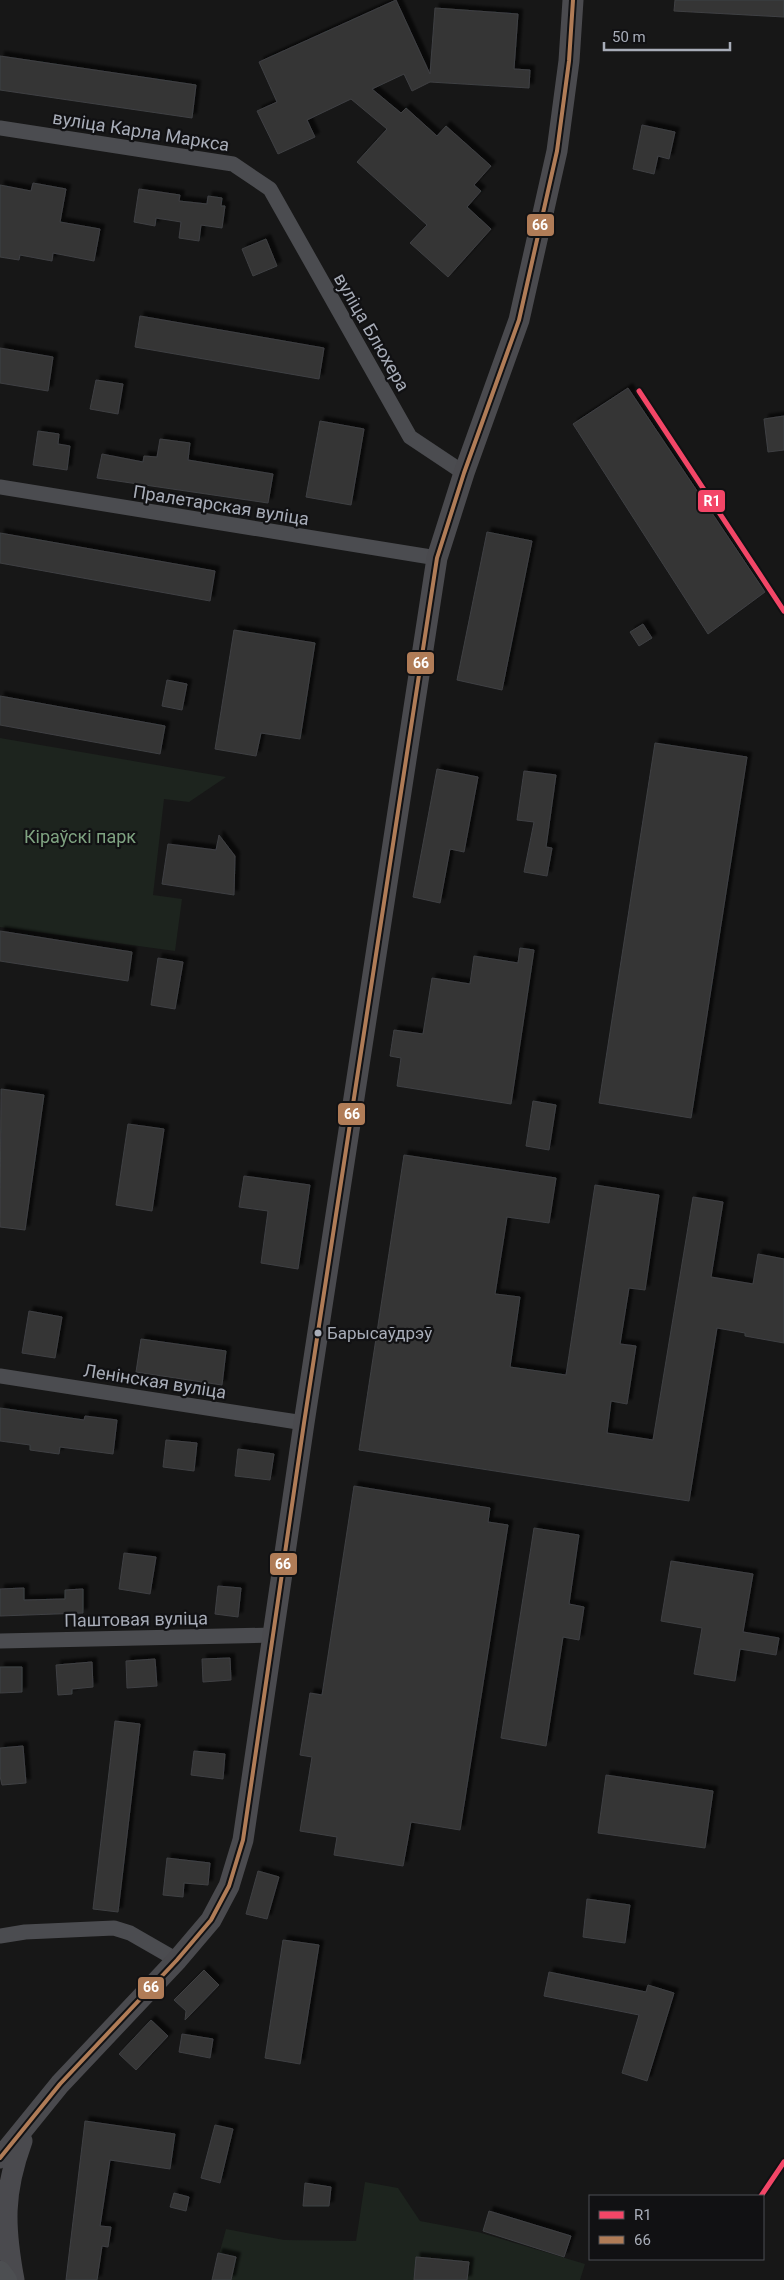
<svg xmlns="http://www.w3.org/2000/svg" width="784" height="2280" viewBox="0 0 784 2280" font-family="Roboto,sans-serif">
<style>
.green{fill:#1d241e}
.building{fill:#353536;stroke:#3f4043;filter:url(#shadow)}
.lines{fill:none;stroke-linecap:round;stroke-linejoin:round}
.minor{stroke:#4b4c50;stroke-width:15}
.secondary{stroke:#4a4a4e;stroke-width:21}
.primary{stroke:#4d4f52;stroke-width:22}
.bus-1-casing{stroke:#111113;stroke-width:8}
.bus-1{stroke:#b07c57;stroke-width:4}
.rail-1-casing{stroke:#111113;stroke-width:9}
.rail-1{stroke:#f34667;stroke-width:5}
.bus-dot{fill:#a8adb8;stroke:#111113;stroke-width:2}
.labels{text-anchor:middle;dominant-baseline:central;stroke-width:4.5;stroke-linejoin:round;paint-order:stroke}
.bus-label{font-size:17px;fill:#a8adb8;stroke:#111113;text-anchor:start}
.street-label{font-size:18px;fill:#a8adb8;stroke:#111113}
.park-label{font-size:18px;fill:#7fa381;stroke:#111113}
.line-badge{stroke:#111113;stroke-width:2}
.badge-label{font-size:14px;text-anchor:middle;font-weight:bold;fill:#fff}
</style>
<defs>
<filter id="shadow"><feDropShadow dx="4.5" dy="-4.5" stdDeviation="1" flood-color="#0009"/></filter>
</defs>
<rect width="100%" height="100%" fill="#171717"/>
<!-- green -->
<g class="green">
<path d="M0,738l226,39 -37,25 -25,-3 -11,96 29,4 -7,52 -175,-24z"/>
<path d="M365,2182l33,6 22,33 58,11 107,32 -5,16h-368l14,-51 58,11 72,1z"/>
</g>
<!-- building -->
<g class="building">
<path d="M396,0l34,74 5,-66 83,6 -4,55 16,1 -1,18 -99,-6 -18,9 -8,-17 -32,15 29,24 5,-5 31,28 9,-10 45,40 -17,19 7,6 -14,16 24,22 -43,48 -38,-34 17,-18 -70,-63 30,-33 -36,-30 -44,21 8,17 -37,17 -21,-43 20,-9 -18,-40z"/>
<path d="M675,0h109v17l-110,-6z"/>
<path d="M0,56l196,29 -4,33 -192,-28z"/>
<path d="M642,125l33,7 -6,27 -11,-3 -4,18 -21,-5z"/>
<path d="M33,183l33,6 -6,33 40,7 -6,32 -41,-8 -1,8 -32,-6 -1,5 -19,-3v-72l31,6z"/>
<path d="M139,189l41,6 -1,6 28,3 1,-8 14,2 -1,8h4l-3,22 -21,-3 -2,16 -20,-3 2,-16 -25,-4 -1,8 -21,-4z"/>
<path d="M266,239l11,27 -24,10 -11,-27z"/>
<path d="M140,316l184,32 -5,31 -184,-32z"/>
<path d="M0,348l53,9 -5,34 -48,-8z"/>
<path d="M96,380l27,4 -5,30 -28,-5z"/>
<path d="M628,388l137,204 -57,42 -135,-210z"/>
<path d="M784,416v34l-16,2 -4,-33z"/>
<path d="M320,421l44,8 -13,76 -45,-8z"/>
<path d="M38,431l21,3 -1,10 12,2 -3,24 -34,-5z"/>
<path d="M160,439l30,4 -2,17 85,14 -5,29 -171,-25 5,-24 41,8 1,-6 13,1z"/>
<path d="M487,532l45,9 -30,149 -45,-10z"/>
<path d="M0,533l215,38 -5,30 -210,-38z"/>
<path d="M643,624l9,14 -13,8 -9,-14z"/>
<path d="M234,630l81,13 -15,96 -39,-6 -5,23 -41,-7z"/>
<path d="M167,680l20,4 -5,26 -20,-4z"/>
<path d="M0,696l165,30 -5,28 -160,-29z"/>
<path d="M655,743l92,14 -56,361 -92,-15z"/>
<path d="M437,769l41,8 -14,75 -14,-3 -10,54 -27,-6z"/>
<path d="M524,771l32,4 -10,72 6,1 -5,28 -23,-4 10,-50 -17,-2z"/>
<path d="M219,835l16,21 -1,39 -72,-11 6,-40 48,6z"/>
<path d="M0,931l132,21 -4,29 -128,-20z"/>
<path d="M520,948l14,2 -23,154 -114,-18 4,-28 -11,-2 4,-26 29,4 9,-56 38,6 4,-28 44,7z"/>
<path d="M158,958l25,4 -8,47 -24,-4z"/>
<path d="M1,1089l43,6 -19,135 -25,-3z"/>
<path d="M533,1101l23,4 -7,45 -23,-4z"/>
<path d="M128,1124l36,5 -12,82 -36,-6z"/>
<path d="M404,1155l152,23 -7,45 -42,-6 -12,77 25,3 -10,70 56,8 29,-190 64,10 -14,95 -16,-2 -9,56 16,2 -9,58 -16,-3 -4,32 46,7 40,-243 30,5 -12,75 42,7 5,-30 26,5v84l-39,-7v-3l-28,-5 -28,173 -330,-51z"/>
<path d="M244,1176l66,9 -12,84 -37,-6 7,-52 -29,-4z"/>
<path d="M29,1311l33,6 -7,41 -33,-5z"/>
<path d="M141,1339l85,12 -4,34 -86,-13z"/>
<path d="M0,1408l84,12 1,-4 32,4 -4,34 -53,-7 -1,7 -29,-4v-5l-30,-4z"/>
<path d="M166,1440l31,3 -3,28 -31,-4z"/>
<path d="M238,1449l36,5 -4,26 -35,-4z"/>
<path d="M354,1486l136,22 -2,14 20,3 -48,305 -49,-8 -8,44 -69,-11 3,-18 -37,-6 12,-74 -12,-2 10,-62 12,2z"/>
<path d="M534,1528l45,7 -10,69 15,3 -5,33 -16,-3 -17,109 -45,-8z"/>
<path d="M124,1553l32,4 -6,37 -31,-5z"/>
<path d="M671,1561l82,13 -10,58 36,6 -3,17 -36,-6 -5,32 -41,-7 8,-46 -41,-7z"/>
<path d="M218,1586l23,2 -3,29 -23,-3z"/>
<path d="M24,1588v12l41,-1v-9l18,-1v24l-83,3v-27z"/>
<path d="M230,1658l1,22 -28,2 -1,-23z"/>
<path d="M155,1659l2,27 -30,2 -1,-27z"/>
<path d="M92,1662l1,25 -21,2v5l-14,1 -2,-30z"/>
<path d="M0,1667h22v25l-22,1z"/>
<path d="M115,1721l25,3 -22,188 -25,-3z"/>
<path d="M23,1746l3,37 -24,2 -2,-9v-28z"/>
<path d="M194,1751l31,3 -2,25 -32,-4z"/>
<path d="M606,1775l107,16 -8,57 -107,-15z"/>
<path d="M167,1858l43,5 -2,22 -24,-2 -1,14 -20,-2z"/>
<path d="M258,1871l21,6 -12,42 -21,-5z"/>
<path d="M587,1899l43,6 -5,38 -42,-6z"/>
<path d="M283,1940l36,5 -19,119 -35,-6z"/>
<path d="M204,1970l15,15 -34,35 1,-9 -12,-11z"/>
<path d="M549,1972l97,20 2,-7 26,8 -27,88 -25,-8 17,-58 -95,-19z"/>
<path d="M151,2020l17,16 -32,34 -17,-16z"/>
<path d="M182,2034l31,5 -3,19 -31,-6z"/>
<path d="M85,2121l90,13 -5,35 -60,-9 -10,66 11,1 -3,20 -6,-1 -5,34h-31z"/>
<path d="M215,2125l18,4 -13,54 -19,-5z"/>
<path d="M305,2183l26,4 -2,19h-26z"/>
<path d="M174,2193l15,4 -3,14 -16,-4z"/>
<path d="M489,2211l82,25 -7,21 -81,-26z"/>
<path d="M218,2253l18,4 -5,23h-19z"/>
<path d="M416,2257l53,5 -2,18h-53z"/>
</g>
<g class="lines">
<!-- minor -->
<g class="minor">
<path d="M0,128l233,36 37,25 140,248 54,36"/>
<path d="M0,487l437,71"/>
<path d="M0,1376l304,47"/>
<path d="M0,1641l273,-6"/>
<path d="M0,1936l25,-4 89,-4 16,5 47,27"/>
</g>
<!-- secondary -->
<g class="secondary">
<path d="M0,2158l60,-74 117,-124 34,-40 18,-34 14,-46 61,-417 133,-865 27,-85 55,-153 38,-169 12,-90 4,-61"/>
<path d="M14,2280c-10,-54 -11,-87 8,-139"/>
</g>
<!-- primary -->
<path class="primary" d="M0,2272l6,8"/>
<defs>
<path id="bus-1" d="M0,2158l60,-74 117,-124 34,-40 18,-34 14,-46 61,-417 133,-865 27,-85 55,-153 38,-169 12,-90 4,-61"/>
</defs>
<!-- bus-1 casing -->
<use href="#bus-1" class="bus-1-casing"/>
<!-- bus-1 -->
<use href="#bus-1" class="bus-1"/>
<defs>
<g id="rail-1">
<path d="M639,391l145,220"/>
<path d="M761,2196l23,-34"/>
</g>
</defs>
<!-- rail-1 casing -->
<use href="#rail-1" class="rail-1-casing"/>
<!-- rail-1 -->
<use href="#rail-1" class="rail-1"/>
</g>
<!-- markers -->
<circle class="bus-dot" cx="318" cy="1333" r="4.5"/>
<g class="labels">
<!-- bus labels -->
<g class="bus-label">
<text x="327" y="1333">Барысаўдрэў</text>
</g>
<!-- street labels -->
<g class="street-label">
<text transform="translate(141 131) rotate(9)">вуліца Карла Маркса</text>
<text transform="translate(372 332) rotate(60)">вуліца Блюхера</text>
<text transform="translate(221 505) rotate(9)">Пралетарская вуліца</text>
<text transform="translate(155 1381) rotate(9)">Ленінская вуліца</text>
<text transform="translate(136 1619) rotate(-1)">Паштовая вуліца</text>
</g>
<!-- park labels -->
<g class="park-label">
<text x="80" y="836">Кіраўскі парк</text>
</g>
</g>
<g class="line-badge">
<rect x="526" y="213" width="29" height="24" rx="5" fill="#b07c57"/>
<rect x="697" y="489" width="29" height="24" rx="5" fill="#f34667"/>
<rect x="406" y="651" width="29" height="24" rx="5" fill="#b07c57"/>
<rect x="337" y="1102" width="29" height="24" rx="5" fill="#b07c57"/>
<rect x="269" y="1552" width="29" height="24" rx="5" fill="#b07c57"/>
<rect x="137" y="1976" width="28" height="24" rx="5" fill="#b07c57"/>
</g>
<g class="badge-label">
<text x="540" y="230">66</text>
<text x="712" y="506">R1</text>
<text x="421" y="668">66</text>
<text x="352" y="1119">66</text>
<text x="283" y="1569">66</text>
<text x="151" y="1992">66</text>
</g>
<!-- legend -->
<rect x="589" y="2195" width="175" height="65" fill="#111113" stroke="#4d4f55"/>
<rect x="599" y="2211" width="25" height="8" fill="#f34667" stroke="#4d4f55"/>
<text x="634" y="2220" font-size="15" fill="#a8adb8">R1</text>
<rect x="599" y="2236" width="25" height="8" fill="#b07c57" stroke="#4d4f55"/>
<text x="634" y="2245" font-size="15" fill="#a8adb8">66</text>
<!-- scale -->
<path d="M604 42v8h126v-8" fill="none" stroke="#a8adb8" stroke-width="2.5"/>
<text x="612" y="42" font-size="15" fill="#a8adb8" stroke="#111113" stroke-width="4" paint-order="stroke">50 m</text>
</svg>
